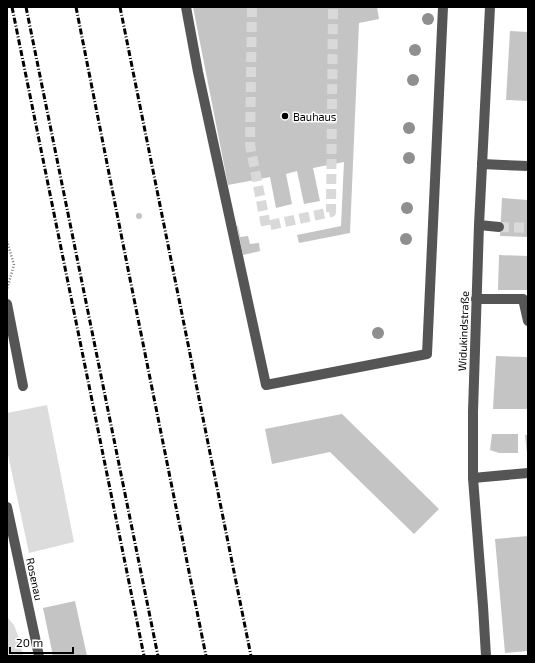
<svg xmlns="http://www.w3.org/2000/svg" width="535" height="663" viewBox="0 0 535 663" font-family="'Exo 2',sans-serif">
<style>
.green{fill:#dcdcdc}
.building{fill:#c4c4c4}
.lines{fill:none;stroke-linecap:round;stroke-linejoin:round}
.minor-tunnel{stroke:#d9d9d9;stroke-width:10;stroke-dasharray:10 5;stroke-linecap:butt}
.path{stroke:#777;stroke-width:2.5;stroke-dasharray:1 2;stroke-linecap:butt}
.minor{stroke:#555;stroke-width:10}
.rail{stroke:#000;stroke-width:3;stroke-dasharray:6 2 1 2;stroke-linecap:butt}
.tree{fill:#8f8f8f}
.poi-dot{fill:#000;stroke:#fff;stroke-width:1.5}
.labels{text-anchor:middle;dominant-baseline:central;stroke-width:3;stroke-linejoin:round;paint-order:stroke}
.poi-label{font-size:11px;fill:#000;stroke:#fff;text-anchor:start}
.street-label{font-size:11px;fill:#000;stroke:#fff}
</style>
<rect width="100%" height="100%" fill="#fff"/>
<!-- green -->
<g class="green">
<path d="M47,405l27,137 -45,11 -22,-103v-37z"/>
<path d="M7,617l7,8 6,16 3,15h-16z"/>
</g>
<!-- building -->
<g class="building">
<path d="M193,7h184l2,12 -20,4 -9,210 -51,10 -2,-8 44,-9 3,-64 -31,6 7,33 -16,3 -7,-33 -11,3 6,30 -16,4 -6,-31 -42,8z"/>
<path d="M510,31l18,1v69l-22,-1z"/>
<path d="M502,198l26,2v37l-28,-1z"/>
<circle cx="139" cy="216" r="3"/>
<path d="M237,226h1l2,11 8,-1 2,8 9,-1 1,8 -17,4z"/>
<path d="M499,255l29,1v34h-30z"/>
<path d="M496,356l32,1v52h-35z"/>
<path d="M342,414l97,95 -25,25 -84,-82 -58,12 -7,-35z"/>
<path d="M492,434h26v19h-19l-9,-3z"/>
<path d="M525,435h3v17l-1,1z"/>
<path d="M528,536v115l-23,2 -10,-114z"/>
<path d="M75,601l12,55h-34l-10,-48z"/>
</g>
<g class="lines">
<!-- minor-tunnel -->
<g class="minor-tunnel">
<path d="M252,7l-2,138 16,81 65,-14 2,-205"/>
<path d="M499,227l29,1"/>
</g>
<!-- path -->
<path class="path" d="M7,241l7,24 -7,24"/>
<!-- minor -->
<g class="minor">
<path d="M186,7l12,65 68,313 161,-31 16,-347"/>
<path d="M482,164l21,1 25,1"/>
<path d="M479,225l20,2"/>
<path d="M476,299h47l5,22"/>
<path d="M7,304l16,82"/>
<path d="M473,478l55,-5"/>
<path d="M7,507l32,149"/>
<path d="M486,656l-3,-50 -10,-128v-66l6,-187 11,-218"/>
</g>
<!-- rail -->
<g class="rail">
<path d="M12,7l132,649"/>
<path d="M26,7l132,649"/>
<path d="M76,7l51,257 79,392"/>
<path d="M120,7l131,649"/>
</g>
</g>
<!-- trees -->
<g class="tree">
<circle cx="428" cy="19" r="6"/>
<circle cx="415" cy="50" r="6"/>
<circle cx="413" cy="80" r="6"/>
<circle cx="409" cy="128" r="6"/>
<circle cx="409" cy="158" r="6"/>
<circle cx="407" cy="208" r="6"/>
<circle cx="406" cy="239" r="6"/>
<circle cx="378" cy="333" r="6"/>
</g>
<!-- markers -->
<circle class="poi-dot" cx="285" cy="116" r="4"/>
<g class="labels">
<!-- poi labels -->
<g class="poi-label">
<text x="293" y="116">Bauhaus</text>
</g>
<!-- street labels -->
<g class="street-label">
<text transform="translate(463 331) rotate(-88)">Widukindstraße</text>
<text transform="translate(35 579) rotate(78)">Rosenau</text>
</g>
</g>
<!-- border -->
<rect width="535" height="663" fill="none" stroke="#000000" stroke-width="16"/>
<!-- scale -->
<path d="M10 647v6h63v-6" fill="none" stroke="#000000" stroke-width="2"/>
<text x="16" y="647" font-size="12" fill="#000000" stroke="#ffffff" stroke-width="3" paint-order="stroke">20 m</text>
</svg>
